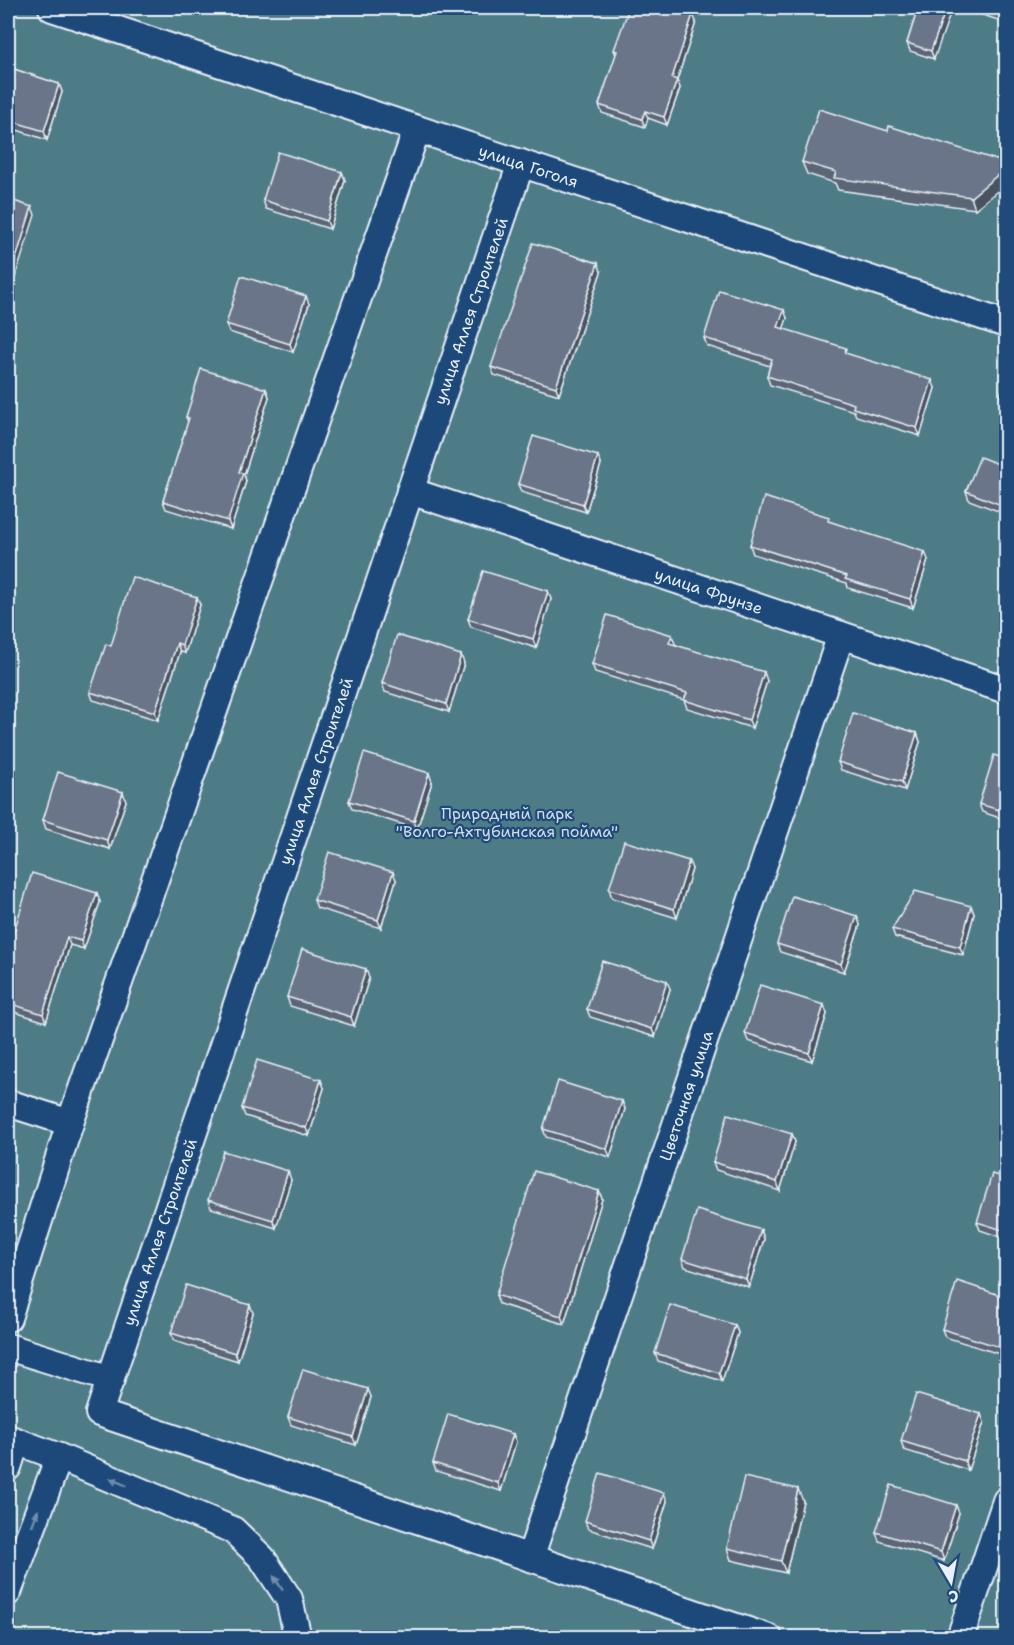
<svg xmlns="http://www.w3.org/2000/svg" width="1014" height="1645" viewBox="0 0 1014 1645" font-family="'Shantell Sans',sans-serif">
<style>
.green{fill:#4d7c87;stroke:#9ab6c0;stroke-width:1.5}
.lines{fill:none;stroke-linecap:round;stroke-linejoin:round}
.street-casing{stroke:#e8f1f8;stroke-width:30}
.street{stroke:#1f4a7a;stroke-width:26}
.wall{fill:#5b6576;stroke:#e8f1f8;stroke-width:1.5}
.shaded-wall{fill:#4a5260;stroke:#e8f1f8;stroke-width:1.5}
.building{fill:#6a7589;stroke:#e8f1f8;stroke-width:1.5}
.oneway{fill:#6f8dac}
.labels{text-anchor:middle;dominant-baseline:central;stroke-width:4.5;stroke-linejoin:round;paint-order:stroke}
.street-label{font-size:16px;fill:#e8f1f8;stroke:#1f4a7a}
.park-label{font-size:16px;fill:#d1dfe7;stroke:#1f4a7a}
</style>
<rect width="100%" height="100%" fill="#36577e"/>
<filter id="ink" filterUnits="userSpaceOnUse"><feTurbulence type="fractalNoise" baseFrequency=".0167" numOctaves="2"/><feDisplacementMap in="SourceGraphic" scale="12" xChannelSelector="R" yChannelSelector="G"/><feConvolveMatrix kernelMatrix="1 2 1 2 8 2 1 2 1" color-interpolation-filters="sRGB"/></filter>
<g filter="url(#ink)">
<!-- green -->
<rect class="green" x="8" y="8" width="998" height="1629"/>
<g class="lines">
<defs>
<g id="street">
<path id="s1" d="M52,8l954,316"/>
<path d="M521,163l-422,1250 670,225"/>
<path id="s2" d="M410,491l596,199"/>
<path d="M8,1103l62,20"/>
<path d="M8,1318l62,-195 347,-994"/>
<path d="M8,1347l103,32"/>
<path d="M8,1438l51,19 174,73 29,28 27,41 9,39"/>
<path d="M8,1467l8,-25"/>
<path id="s3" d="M530,1558l311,-923"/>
<path d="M8,1592l51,-135"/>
<path d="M960,1638l46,-137"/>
</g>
</defs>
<!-- street casing -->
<use href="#street" class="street-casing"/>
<!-- street -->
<use href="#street" class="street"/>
</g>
<!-- wall -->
<g class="wall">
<path d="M918,8l16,51 -24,-8 -3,-8z"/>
<path d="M960,8h46v9l-1,5z"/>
<path d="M696,22l-19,58 3,8 -13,37 -19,-7 -3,9 -43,-14 -3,-8 17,-50 -2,-5z"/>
<path d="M8,67l51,17 3,8 -15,48 -39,-13z"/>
<path d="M888,131l118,32v21l-31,25 -137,-19 -3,-7 -28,-9 -5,-12z"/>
<path d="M342,172l3,8 -15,49 -64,-20 -3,-9z"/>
<path d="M601,272l-42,123 -65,-20 -3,-8z"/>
<path d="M309,304l-16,48 -64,-20 -3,-8z"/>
<path d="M787,318l-4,11 152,59 -15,48 -64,-20 -2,-5 -84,-26 -3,-9 3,-10 -63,-20 -3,-8z"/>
<path d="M1006,377v29l-3,-1 -3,-9z"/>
<path d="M266,389l3,8 -25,78 2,6 -15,48 -65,-20 -3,-8 25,-79 -2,-5z"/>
<path d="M601,464l-15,48 -65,-20 -3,-8z"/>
<path d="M1006,467v47l-37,-14 -3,-9z"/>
<path d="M831,522l97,38 -15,48 -65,-20 -1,-5 -94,-29 -3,-9z"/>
<path d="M548,591l3,8 -15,49 -65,-21 -3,-8z"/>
<path d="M200,605l-15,48 -5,-1 -22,68 -65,-20 -3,-8 21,-46z"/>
<path d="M674,644l93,37 -15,47 -65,-20 -3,-8 -89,-28 -3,-8 83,-20z"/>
<path d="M464,663l-15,49 -64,-20 -3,-9z"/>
<path d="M917,733l3,9 -15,48 -64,-20 -3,-8z"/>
<path d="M1006,759v61l-24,-8 -3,-8z"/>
<path d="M432,782l-15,47 -65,-20 -3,-8z"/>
<path d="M126,801l-16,48 -64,-20 -3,-9z"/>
<path d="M692,869l-15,49 -65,-20 -3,-9z"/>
<path d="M396,880l-15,48 -64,-20 -3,-8z"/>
<path d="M100,902l-16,47 -14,-4 -24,77 -38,-12v-59z"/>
<path d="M971,906l3,8 -11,41 -68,-18 -3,-8z"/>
<path d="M860,925l-16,47 -64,-20 -3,-8z"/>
<path d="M369,978l-15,48 -64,-20 -3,-9z"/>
<path d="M670,989l-15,48 -65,-20 -3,-8z"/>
<path d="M827,1014l-15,47 -64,-20 -3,-8z"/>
<path d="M324,1088l-15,48 -64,-20 -3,-8z"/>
<path d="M622,1101l3,8 -15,48 -64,-20 -3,-8z"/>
<path d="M792,1134l3,8 -15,49 -64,-21 -3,-8z"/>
<path d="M1006,1178v61l-26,-9 -3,-8z"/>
<path d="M291,1180l-15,48 -65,-20 -3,-8z"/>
<path d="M599,1191l3,8 -38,125 -65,-20 -3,-9z"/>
<path d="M761,1230l3,9 -15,48 -64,-20 -3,-8z"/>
<path d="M1006,1297v59l-61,-19 -3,-8z"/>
<path d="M250,1305l3,8 -15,48 -64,-20 -3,-8z"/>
<path d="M735,1325l3,8 -16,48 -64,-20 -3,-8z"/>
<path d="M371,1397l-15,48 -65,-20 -3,-8z"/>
<path d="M984,1422l-16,48 -64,-20 -3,-9z"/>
<path d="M513,1434l3,8 -15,49 -65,-20 -3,-8z"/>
<path d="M667,1501l-15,48 -64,-20 -3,-8z"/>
<path d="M803,1501l-17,72 -55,-13 -4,-12z"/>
<path d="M959,1513l-15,48 -65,-20 -3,-9z"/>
</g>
<!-- shaded-wall -->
<g class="shaded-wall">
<path d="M946,8h6l-18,51 -3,-8z"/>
<path d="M1004,8h2v9l-1,5 -3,-8z"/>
<path d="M693,14l3,8 -21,64 -3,-8z"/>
<path d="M677,80l3,8 -13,37 -3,-8z"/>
<path d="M59,84l3,8 -15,48 -3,-9z"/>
<path d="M645,111l3,7 -3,9 -3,-8z"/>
<path d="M1006,168v16l-31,25 -4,-12z"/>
<path d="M342,172l3,8 -15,49 -3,-8z"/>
<path d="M32,207l3,8 -24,75 2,6 -5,18v-30z"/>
<path d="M598,263l3,9 -42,123 -3,-8z"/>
<path d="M306,296l3,8 -16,48 -3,-8z"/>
<path d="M784,310l3,8 -6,18 -3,-9z"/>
<path d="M932,380l3,8 -15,48 -3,-8z"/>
<path d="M266,389l3,8 -25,78 2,6 -15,48 -3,-8 11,-49z"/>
<path d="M598,456l3,8 -15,48 -3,-8z"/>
<path d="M925,552l3,8 -15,48 -3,-9z"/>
<path d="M548,591l3,8 -15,49 -3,-9z"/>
<path d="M197,597l3,8 -15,48 -3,-8z"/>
<path d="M672,635l3,9 -3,7 -3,-8z"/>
<path d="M177,643l3,9 -22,68 -3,-8z"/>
<path d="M461,655l3,8 -15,49 -3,-8z"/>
<path d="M764,672l3,9 -15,47 -3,-8z"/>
<path d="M917,733l3,9 -15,48 -3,-8z"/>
<path d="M429,773l3,9 -15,47 -3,-8z"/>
<path d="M123,792l3,9 -16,48 -3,-9z"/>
<path d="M689,861l3,8 -15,49 -3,-9z"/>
<path d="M393,872l3,8 -15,48 -3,-8z"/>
<path d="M97,893l3,9 -16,47 -3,-8z"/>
<path d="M971,906l3,8 -11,41 -3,-8z"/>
<path d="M857,916l3,9 -16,47 -3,-8z"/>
<path d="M67,937l3,8 -24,77 -3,-8z"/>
<path d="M366,969l3,9 -15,48 -3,-9z"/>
<path d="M667,981l3,8 -15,48 -3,-8z"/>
<path d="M824,1005l3,9 -15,47 -3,-8z"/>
<path d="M321,1080l3,8 -15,48 -3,-8z"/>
<path d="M622,1101l3,8 -15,48 -3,-8z"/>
<path d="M792,1134l3,8 -15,49 -3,-9z"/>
<path d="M288,1171l3,9 -15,48 -3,-8z"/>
<path d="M599,1191l3,8 -38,125 -3,-8z"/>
<path d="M761,1230l3,9 -15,48 -3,-8z"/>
<path d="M250,1305l3,8 -15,48 -3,-8z"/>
<path d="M735,1325l3,8 -16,48 -3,-8z"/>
<path d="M368,1389l3,8 -15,48 -3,-8z"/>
<path d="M981,1414l3,8 -16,48 -3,-9z"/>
<path d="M513,1434l3,8 -15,49 -3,-8z"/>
<path d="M798,1489l5,12 -17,72 -5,-12z"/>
<path d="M664,1493l3,8 -15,48 -3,-8z"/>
<path d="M956,1505l3,8 -15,48 -3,-9z"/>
</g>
<!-- building -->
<g class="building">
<path d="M629,8h45l19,6 -21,64 5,2 -13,37 -19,-6 -3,8 -43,-14 18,-54 -3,-1z"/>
<path d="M918,8h28l-15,43 -24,-8z"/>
<path d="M982,8h22l-2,6z"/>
<path d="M8,67l51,17 -15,47 -36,-11z"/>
<path d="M819,109l69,22 1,-5 117,37v5l-35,29 -137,-19 2,-6 -34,-10z"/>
<path d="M278,152l64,20 -15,49 -64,-21z"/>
<path d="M8,199l24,8 -24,77z"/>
<path d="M533,243l65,20 -42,124 -65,-20z"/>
<path d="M241,276l65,20 -16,48 -64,-20z"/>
<path d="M8,287l2,1 -2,9z"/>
<path d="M719,290l65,20 -6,17 68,21 -1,5 87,27 -15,48 -64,-20 1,-4 -87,-28 5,-17 -68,-21z"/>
<path d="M201,369l65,20 -27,83 4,1 -15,48 -65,-20 26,-83 -3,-1z"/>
<path d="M1006,377v21l-6,-2z"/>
<path d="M533,436l65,20 -15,48 -65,-20z"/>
<path d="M980,457l26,10v40l-40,-16z"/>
<path d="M764,497l65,20 -1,4 97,31 -15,47 -65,-20 2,-3 -97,-31z"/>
<path d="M483,571l65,20 -15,48 -65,-20z"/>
<path d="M132,577l65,20 -15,48 -5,-2 -22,69 -65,-20 16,-48 5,2z"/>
<path d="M607,615l65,20 -3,8 95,29 -15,48 -65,-20 3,-7 -95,-29z"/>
<path d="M397,635l64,20 -15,49 -64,-21z"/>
<path d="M853,713l64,20 -15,49 -64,-20z"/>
<path d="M364,753l65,20 -15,48 -65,-20z"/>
<path d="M994,755l12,4v53l-27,-8z"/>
<path d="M58,772l65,20 -16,48 -64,-20z"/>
<path d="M624,841l65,20 -15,48 -65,-20z"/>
<path d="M329,852l64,20 -15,48 -64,-20z"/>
<path d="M32,873l65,20 -16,48 -14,-4 -24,77 -35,-11v-52z"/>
<path d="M915,891l56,15 -11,41 -68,-18z"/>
<path d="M792,896l65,20 -16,48 -64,-20z"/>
<path d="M302,949l64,20 -15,48 -64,-20z"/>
<path d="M602,961l65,20 -15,48 -65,-20z"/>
<path d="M760,985l64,20 -15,48 -64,-20z"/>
<path d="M257,1060l64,20 -15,48 -64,-20z"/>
<path d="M558,1081l64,20 -15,48 -64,-20z"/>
<path d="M728,1114l64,20 -15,48 -64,-20z"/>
<path d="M223,1151l65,20 -15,49 -65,-20z"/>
<path d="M534,1171l65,20 -38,125 -65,-21z"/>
<path d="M992,1174l14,4v53l-29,-9z"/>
<path d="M697,1210l64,20 -15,49 -64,-20z"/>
<path d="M957,1281l49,16v52l-64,-20z"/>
<path d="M186,1285l64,20 -15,48 -64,-20z"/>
<path d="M670,1305l65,20 -16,48 -64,-20z"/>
<path d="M303,1369l65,20 -15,48 -65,-20z"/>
<path d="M916,1394l65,20 -16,47 -64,-20z"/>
<path d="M448,1414l65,20 -15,49 -65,-20z"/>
<path d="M600,1473l64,20 -15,48 -64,-20z"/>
<path d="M744,1477l54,12 -17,72 -54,-13z"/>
<path d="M891,1485l65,20 -15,47 -65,-20z"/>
</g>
<!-- one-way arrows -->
<defs><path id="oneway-solid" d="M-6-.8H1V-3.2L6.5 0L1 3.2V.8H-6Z" transform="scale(1.5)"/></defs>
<g class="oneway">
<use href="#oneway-solid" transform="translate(118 1482) rotate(-157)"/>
<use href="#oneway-solid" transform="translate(35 1518) rotate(-69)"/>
<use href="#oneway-solid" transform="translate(278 1583) rotate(-123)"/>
</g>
</g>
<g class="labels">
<!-- street labels -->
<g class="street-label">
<text stroke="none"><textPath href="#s1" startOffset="502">улица Гоголя</textPath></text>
<text transform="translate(471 311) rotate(-71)">улица Аллея Строителей</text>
<text stroke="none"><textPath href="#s2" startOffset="315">улица Фрунзе</textPath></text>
<text transform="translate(316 771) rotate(-71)">улица Аллея Строителей</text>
<text stroke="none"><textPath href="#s3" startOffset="488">Цветочная улица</textPath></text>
<text transform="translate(160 1232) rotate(-71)">улица Аллея Строителей</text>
</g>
<!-- park labels -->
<g class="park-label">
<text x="507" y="813">Природный парк<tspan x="507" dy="18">"Волго-Ахтубинская пойма"</tspan></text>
</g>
</g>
<!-- margin -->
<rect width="1014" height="1645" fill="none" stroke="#1f4a7a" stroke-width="30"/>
<rect x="15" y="15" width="984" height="1615" fill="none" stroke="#e8f1f8" stroke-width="2" filter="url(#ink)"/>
<!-- north arrow -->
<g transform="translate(951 1582) rotate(170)" stroke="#1f4a7a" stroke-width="4.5" paint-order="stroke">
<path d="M0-4.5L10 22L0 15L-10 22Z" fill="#e8f1f8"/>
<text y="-9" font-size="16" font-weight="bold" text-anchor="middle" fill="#e8f1f8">С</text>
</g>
</svg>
